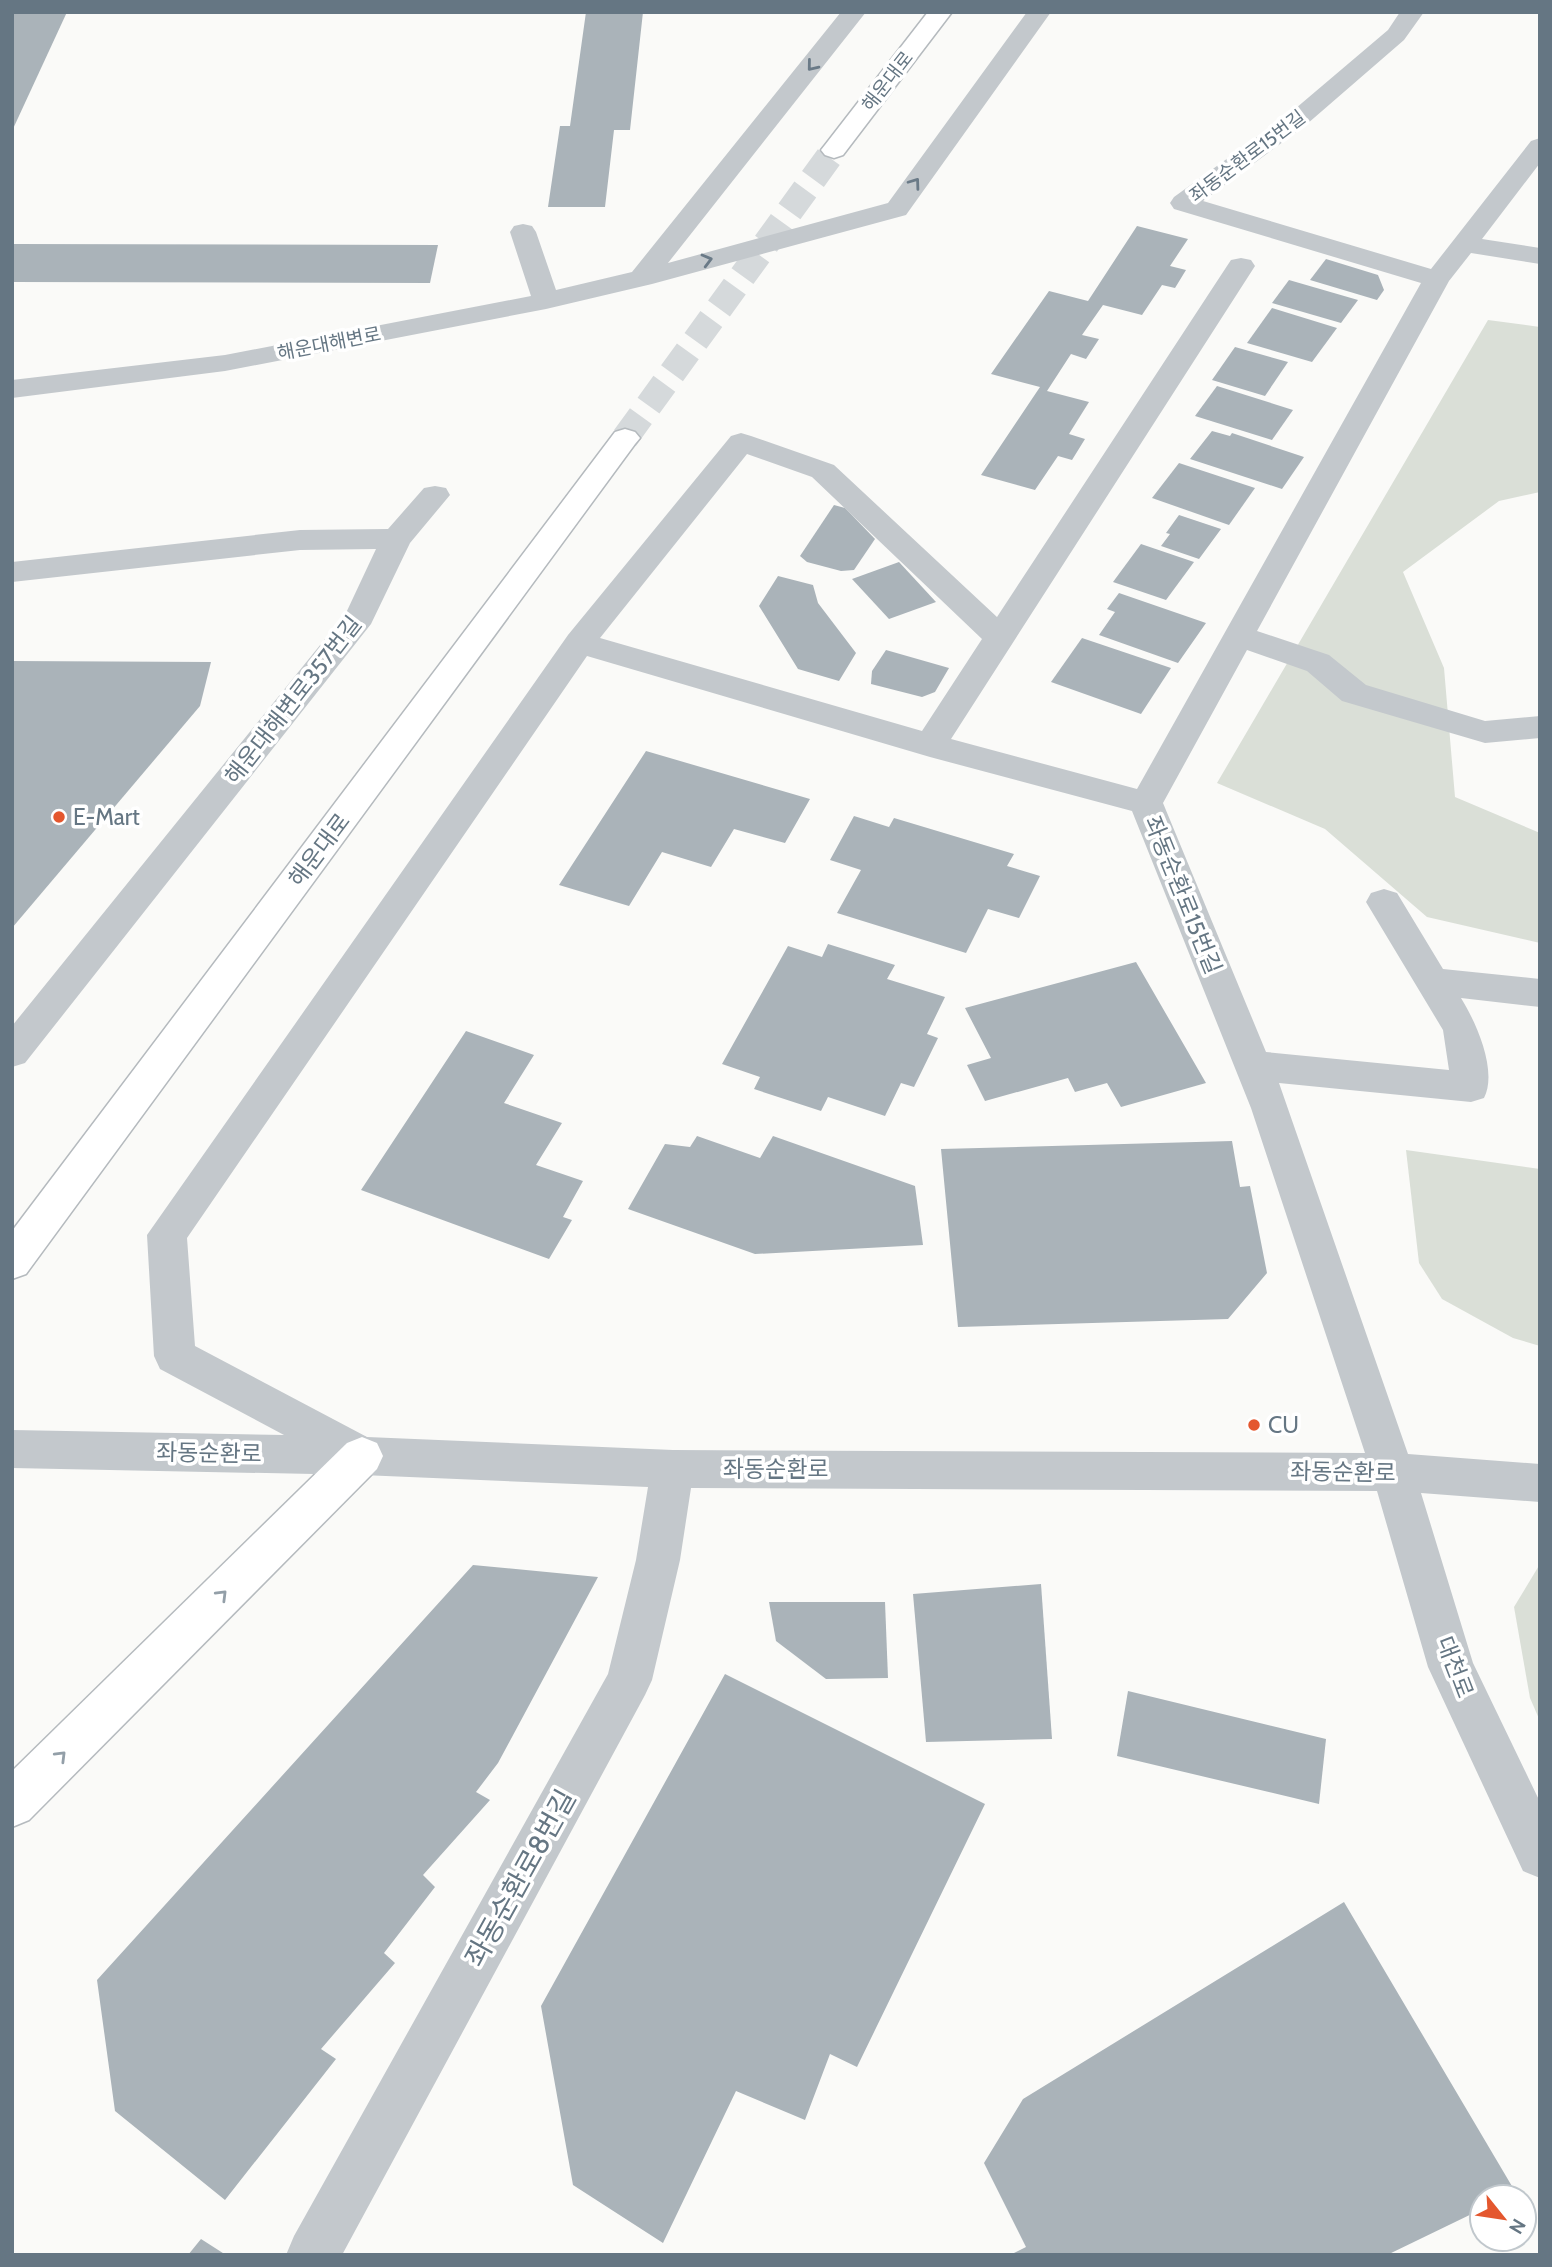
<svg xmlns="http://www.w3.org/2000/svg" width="1552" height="2267" viewBox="0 0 1552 2267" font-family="Cabin,'Noto Sans KR',sans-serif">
	<rect width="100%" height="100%" fill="#fafaf8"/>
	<g fill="#dadfd7">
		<path d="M 1488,320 L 1540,327 L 1540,492 L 1499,501 L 1403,572 L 1444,668 L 1455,797 L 1540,833 L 1540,943 L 1427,917 L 1325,829 L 1217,783 Z"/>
		<path d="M 1406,1150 L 1540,1169 L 1540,1346 L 1513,1338 L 1442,1299 L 1419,1263 Z"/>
		<path d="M 1540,1564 L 1540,1721 L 1530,1698 L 1514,1607 Z"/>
	</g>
	<g fill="#aab3b9">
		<path d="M 12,12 L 67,12 L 12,131 Z"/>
		<path d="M 586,12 L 643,12 L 630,130 L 614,130 L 605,207 L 548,207 L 560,126 L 570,126 Z"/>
		<path d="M 1137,226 L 1188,239 L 1170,266 L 1186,270 L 1175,288 L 1162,285 L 1142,315 L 1103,305 L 1082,335 L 1099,339 L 1086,359 L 1071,354 L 1047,391 L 1089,402 L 1069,434 L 1085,439 L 1072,460 L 1058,456 L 1035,490 L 981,475 L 1040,387 L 991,374 L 1049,291 L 1088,301 Z"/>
		<path d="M 12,244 L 438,245 L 430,283 L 12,282 Z"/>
		<path d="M 1326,259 L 1378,275 L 1384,290 L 1377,300 L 1310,280 Z"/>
		<path d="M 1289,280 L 1358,300 L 1341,323 L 1272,303 Z"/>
		<path d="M 1272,308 L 1337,328 L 1312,362 L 1247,343 Z"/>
		<path d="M 1235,347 L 1288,362 L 1265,396 L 1212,380 Z"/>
		<path d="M 1217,386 L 1293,410 L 1272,440 L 1195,416 Z"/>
		<path d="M 1212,431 L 1230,436 L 1232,433 L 1304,457 L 1282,489 L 1190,459 Z"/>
		<path d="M 1179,463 L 1255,488 L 1229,525 L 1152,498 Z"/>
		<path d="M 834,505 L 845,508 L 875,539 L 854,570 L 841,571 L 807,562 L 800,556 Z"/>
		<path d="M 1179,515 L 1221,529 L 1199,559 L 1161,546 L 1170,534 L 1166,533 Z"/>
		<path d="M 1141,544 L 1194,562 L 1166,600 L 1113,582 Z"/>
		<path d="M 899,562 L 936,602 L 889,619 L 852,579 Z"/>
		<path d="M 778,576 L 813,585 L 818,603 L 856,653 L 839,681 L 798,669 L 759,606 Z"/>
		<path d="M 1119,593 L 1206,623 L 1178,663 L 1099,635 L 1115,612 L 1107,609 Z"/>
		<path d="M 1082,638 L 1171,668 L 1141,714 L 1051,682 Z"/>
		<path d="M 886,650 L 949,668 L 935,692 L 922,697 L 871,684 L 872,671 Z"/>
		<path d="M 12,661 L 211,662 L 200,706 L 12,928 Z"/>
		<path d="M 646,751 L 810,799 L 785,843 L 734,829 L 711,867 L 662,852 L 629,906 L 559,885 Z"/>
		<path d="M 854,816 L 889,827 L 894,818 L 1014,854 L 1007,866 L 1040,876 L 1019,918 L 988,909 L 966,953 L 837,913 L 861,870 L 830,860 Z"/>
		<path d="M 828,944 L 895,965 L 887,979 L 945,997 L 927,1034 L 938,1038 L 914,1087 L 901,1083 L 885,1116 L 828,1097 L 821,1111 L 754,1089 L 760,1077 L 722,1064 L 788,946 L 822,957 Z"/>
		<path d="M 1136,962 L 1206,1083 L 1121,1107 L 1107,1083 L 1075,1092 L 1068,1078 L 985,1101 L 967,1065 L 991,1058 L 965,1008 Z"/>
		<path d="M 466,1031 L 534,1055 L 504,1103 L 562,1123 L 536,1165 L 583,1181 L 563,1217 L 572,1220 L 549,1259 L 361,1190 Z"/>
		<path d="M 697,1136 L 760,1158 L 773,1136 L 915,1186 L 923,1245 L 755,1254 L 628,1209 L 665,1144 L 690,1147 Z"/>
		<path d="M 1232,1141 L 1240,1187 L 1250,1186 L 1267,1273 L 1228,1319 L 958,1327 L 941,1149 Z"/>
		<path d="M 473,1565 L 598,1577 L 498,1763 L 476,1792 L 490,1800 L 423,1875 L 435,1887 L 384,1953 L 395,1963 L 321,2049 L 336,2059 L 225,2200 L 115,2111 L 97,1980 Z"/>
		<path d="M 1041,1584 L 1052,1739 L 926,1742 L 913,1594 Z"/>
		<path d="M 769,1602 L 885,1602 L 888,1678 L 826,1679 L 776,1641 Z"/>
		<path d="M 725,1674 L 985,1804 L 857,2067 L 830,2054 L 805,2120 L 736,2091 L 663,2243 L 573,2185 L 541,2006 Z"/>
		<path d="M 1128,1691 L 1326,1739 L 1319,1804 L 1117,1756 Z"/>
		<path d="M 1344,1902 L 1516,2193 L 1508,2197 L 1482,2197 L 1482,2209 L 1387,2255 L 1010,2255 L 1026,2247 L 984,2163 L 1023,2099 Z"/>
		<path d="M 201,2239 L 226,2255 L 188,2255 Z"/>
	</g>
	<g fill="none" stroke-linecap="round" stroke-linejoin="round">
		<path stroke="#d5d9db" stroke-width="27" stroke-dasharray="27 13" stroke-linecap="butt" d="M 625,438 L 834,150"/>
		<g stroke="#b5babe" stroke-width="3">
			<g id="major">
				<path d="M 928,12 L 952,12 L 843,155 L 834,158 L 825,155 L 821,150 L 825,145 Z"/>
				<path d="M 625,429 L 635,432 L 640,438 L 635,444 L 26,1274 L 12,1279 L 12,1231 L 615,432 Z"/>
				<path d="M 362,1437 L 377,1443 L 383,1456 L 377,1469 L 29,1820 L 12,1827 L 12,1771 L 347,1443 Z"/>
			</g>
		</g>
		<g fill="#c3c8cc" fill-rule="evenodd">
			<path d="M 841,12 L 866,12 L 668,263 L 888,203 L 1027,12 L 1051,12 L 906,215 L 652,284 L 546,309 L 225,371 L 12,398 L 12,380 L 225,355 L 531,296 L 510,232 L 514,226 L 523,224 L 532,226 L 536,232 L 556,290 L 632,272 Z"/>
			<path d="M 1400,12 L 1424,12 L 1404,40 L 1307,124 L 1203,201 L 1431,269 L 1531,141 L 1540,138 L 1540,163 L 1482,239 L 1540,248 L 1540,264 L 1471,253 L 1449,281 L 1257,631 L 1329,655 L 1366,685 L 1485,721 L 1540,716 L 1540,738 L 1485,743 L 1342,701 L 1307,671 L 1247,650 L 1163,803 L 1266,1052 L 1449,1070 L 1443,1030 L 1366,902 L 1371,893 L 1384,889 L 1397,893 L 1443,969 L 1540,979 L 1540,1007 L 1461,998 C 1476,1022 1498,1071 1484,1098 L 1471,1102 L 1279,1083 L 1408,1454 L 1540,1464 L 1540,1502 L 1421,1493 L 1473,1663 L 1540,1802 L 1540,1878 L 1523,1871 L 1428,1667 L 1377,1491 L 691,1488 L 680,1560 L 652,1680 L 645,1695 L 342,2255 L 286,2255 L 294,2236 L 608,1674 L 636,1560 L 648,1487 L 362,1475 L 12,1468 L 12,1430 L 284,1435 L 160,1369 L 154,1356 L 147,1235 L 568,635 L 731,436 L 741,433 L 751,436 L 834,465 L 997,617 L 1227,266 L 1231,260 L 1241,258 L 1251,260 L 1255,266 L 951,739 L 1137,789 L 1421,283 L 1174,209 L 1170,203 L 1174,197 L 1289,114 L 1388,30 ZM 747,454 L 812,477 L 982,639 L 922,731 L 600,638 ZM 587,656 L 930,757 L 1132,811 L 1251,1108 L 1365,1453 L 673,1450 L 367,1437 L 195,1346 L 187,1238 Z"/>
			<path d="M 435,486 L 446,488 L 450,495 L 410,543 L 371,624 L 25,1063 L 12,1067 L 12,1026 L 346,613 L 376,549 L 300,550 L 12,582 L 12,562 L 300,530 L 388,529 L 424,488 Z"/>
		</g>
		<use href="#major" fill="#fff" fill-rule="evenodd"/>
	</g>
	<defs><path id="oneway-chevron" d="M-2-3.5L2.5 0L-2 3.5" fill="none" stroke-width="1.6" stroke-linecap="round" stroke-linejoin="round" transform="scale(1.75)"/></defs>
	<g stroke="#6a7a87">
		<use href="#oneway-chevron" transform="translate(812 66) rotate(129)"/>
		<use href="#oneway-chevron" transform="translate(915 183) rotate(-54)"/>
		<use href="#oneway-chevron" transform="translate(707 260) rotate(-15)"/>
	</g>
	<g stroke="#939fa8">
		<use href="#oneway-chevron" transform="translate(222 1595) rotate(-45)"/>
		<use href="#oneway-chevron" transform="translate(61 1756) rotate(-45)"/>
	</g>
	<g fill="#e4572e" stroke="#fff" stroke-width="2.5">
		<circle cx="59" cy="817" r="7"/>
		<circle cx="1254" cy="1425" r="7"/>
	</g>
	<g text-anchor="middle" stroke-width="7" stroke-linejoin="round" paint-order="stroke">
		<g font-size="19" fill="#657683" stroke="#fff">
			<text transform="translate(887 81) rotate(-52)" y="7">해운대로</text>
			<text transform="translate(1247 156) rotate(-37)" y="7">좌동순환로15번길</text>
			<text transform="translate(329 343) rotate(-11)" y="7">해운대해변로</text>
		</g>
		<g font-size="23" fill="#657683" stroke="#fff">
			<text transform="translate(293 700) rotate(-52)" y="8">해운대해변로357번길</text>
			<text transform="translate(319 850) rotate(-53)" y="8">해운대로</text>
			<text transform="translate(1183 895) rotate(68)" y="8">좌동순환로15번길</text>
			<text transform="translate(209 1453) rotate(1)" y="8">좌동순환로</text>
			<text x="776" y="1477">좌동순환로</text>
			<text transform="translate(1343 1472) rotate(1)" y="8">좌동순환로</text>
			<text transform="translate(1455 1667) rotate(69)" y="8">대천로</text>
		</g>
		<g font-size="23" fill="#657683" stroke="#fff" text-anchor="start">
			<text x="73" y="825">E-Mart</text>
			<text x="1268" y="1433">CU</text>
		</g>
		<g font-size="28" fill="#657683" stroke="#fff">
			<text transform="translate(520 1878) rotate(-61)" y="10">좌동순환로8번길</text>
		</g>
	</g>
	<rect width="1552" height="2267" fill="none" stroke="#657683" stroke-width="28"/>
	<g transform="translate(1503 2218) rotate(120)"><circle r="33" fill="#ffffff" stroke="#c1c8cd" stroke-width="2"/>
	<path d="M0-5L12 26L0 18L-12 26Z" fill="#e4572e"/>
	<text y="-10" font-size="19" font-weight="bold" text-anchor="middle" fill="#657683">N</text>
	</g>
</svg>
